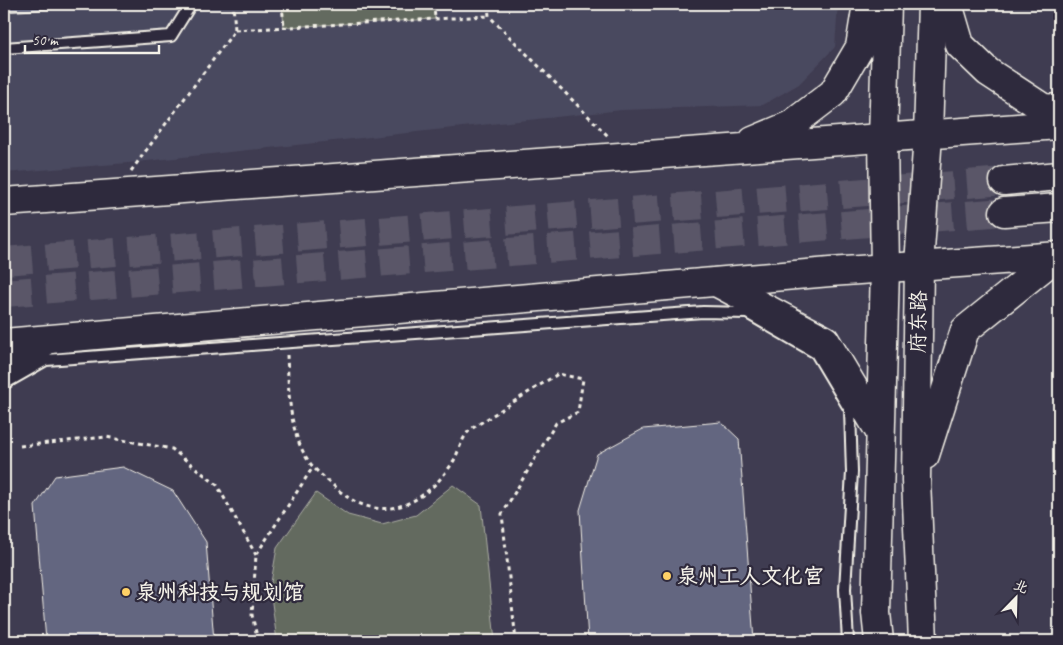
<svg xmlns="http://www.w3.org/2000/svg" width="1063" height="645" viewBox="0 0 1063 645" font-family="Caveat,'LXGW WenKai TC',sans-serif">
	<rect width="100%" height="100%" fill="#3f3c51"/>
	<filter id="ink" filterUnits="userSpaceOnUse"><feTurbulence type="fractalNoise" baseFrequency=".02" numOctaves="2"/><feDisplacementMap in="SourceGraphic" scale="10" xChannelSelector="R" yChannelSelector="G"/><feConvolveMatrix kernelMatrix="1 2 1 2 8 2 1 2 1" color-interpolation-filters="sRGB"/></filter>
	<g filter="url(#ink)">
		<path fill="#4a495f" d="M 4,4 L 838,4 L 835,47 L 799,84 L 763,105 L 622,110 L 128,163 L 4,173 Z"/>
		<g fill="#636a5e" stroke="#acaea3">
			<path d="M 282,4 L 434,4 L 435,19 L 284,27 Z"/>
			<path d="M 453,485 L 481,505 L 495,641 L 277,641 L 270,588 L 277,548 L 316,493 L 348,515 L 382,524 L 416,515 Z"/>
		</g>
		<g fill="#636680" stroke="#f4f1e8">
			<path d="M 4,4 L 121,4 L 4,12 Z"/>
			<path d="M 721,422 L 739,439 L 754,641 L 588,641 L 580,510 L 597,454 L 643,429 Z"/>
			<path d="M 123,467 L 173,491 L 206,542 L 214,641 L 46,641 L 35,506 L 55,476 Z"/>
		</g>
		<g fill="none" stroke-linecap="round" stroke-linejoin="round">
			<g stroke="#5a5768" stroke-width="28" stroke-dasharray="28 14" stroke-linecap="butt">
				<path d="M 4,261 L 1004,181"/>
				<path d="M 4,293 L 1004,212"/>
			</g>
			<g stroke="#f4f1e8" stroke-width="14">
				<g id="lane">
					<path d="M 4,48 L 171,36 L 191,4"/>
					<path d="M 4,384 L 46,360 L 703,312 L 747,313 L 816,353 L 850,410 L 852,472 L 845,589 L 848,641"/>
				</g>
			</g>
			<g stroke="#f4f1e8" stroke-width="31">
				<g id="secondary">
					<path d="M 948,4 L 960,45 L 988,72 L 1043,108 L 1059,109"/>
					<path d="M 753,141 L 791,125 L 833,93 L 860,47 L 867,4"/>
					<path d="M 1004,181 L 1059,176"/>
					<path d="M 4,202 L 1059,125"/>
					<path d="M 1004,212 L 1059,208"/>
					<path d="M 716,282 L 825,340 L 880,432"/>
					<path d="M 4,343 L 830,272 L 1059,256"/>
					<path d="M 4,370 L 47,340"/>
					<path d="M 925,455 L 965,330 L 1057,256"/>
					<path d="M 879,641 L 876,613 L 885,268 L 883,138 L 887,4"/>
					<path d="M 923,641 L 916,480 L 919,265 L 928,135 L 932,4"/>
				</g>
			</g>
			<g stroke="#f4f1e8" stroke-width="3" stroke-dasharray="4 4" stroke-linecap="butt">
				<path d="M 282,4 L 284,27"/>
				<path d="M 434,4 L 435,19"/>
				<path d="M 488,4 L 489,16 L 608,136"/>
				<path d="M 235,30 L 489,16"/>
				<path d="M 131,171 L 235,30 L 233,4"/>
				<path d="M 287,355 C 289,393 288,438 314,468 C 320,474 327,480 334,486 C 375,526 421,509 451,465 C 458,456 460,441 468,432 C 474,426 484,421 490,417 C 513,402 535,388 558,374 L 583,379 L 578,412 L 556,423 L 502,514 L 516,641"/>
				<path d="M 20,446 L 106,437 L 172,449 L 217,485 L 256,555"/>
				<path d="M 258,641 L 252,615 L 256,555 L 313,467"/>
			</g>
			<use href="#lane" stroke="#2f2a3d" stroke-width="10"/>
			<use href="#secondary" stroke="#2f2a3d" stroke-width="28"/>
		</g>
	</g>
	<g fill="#ffd166" stroke="#2f2a3d" stroke-width="2">
		<circle cx="667" cy="576" r="5"/>
		<circle cx="126" cy="592" r="5"/>
	</g>
	<g text-anchor="middle" stroke-width="4.5" stroke-linejoin="round" paint-order="stroke">
		<g font-size="21" fill="#f4f1e8" stroke="#2f2a3d">
			<text transform="translate(918 322) rotate(-89)" y="7">府东路</text>
		</g>
		<g font-size="21" font-weight="bold" fill="#f4f1e8" stroke="#2f2a3d" text-anchor="start">
			<text x="677" y="583">泉州工人文化宫</text>
			<text x="136" y="599">泉州科技与规划馆</text>
		</g>
	</g>
	<rect width="1063" height="645" fill="none" stroke="#2f2a3d" stroke-width="20"/>
	<rect x="10" y="10" width="1043" height="625" fill="none" stroke="#f4f1e8" stroke-width="2" filter="url(#ink)"/>
	<g transform="translate(1016 598) rotate(23)" stroke="#2f2a3d" stroke-width="4" paint-order="stroke">
	<path d="M0-4L9 19L0 12L-9 19Z" fill="#f4f1e8"/>
	<text y="-8" font-size="14" font-weight="bold" text-anchor="middle" fill="#f4f1e8">北</text>
	</g>
	<path d="M25 45v8h134v-8" fill="none" stroke="#f4f1e8" stroke-width="2.5"/>
	<text x="32" y="45" font-size="15" fill="#f4f1e8" stroke="#2f2a3d" stroke-width="4" paint-order="stroke">50 m</text>
</svg>
